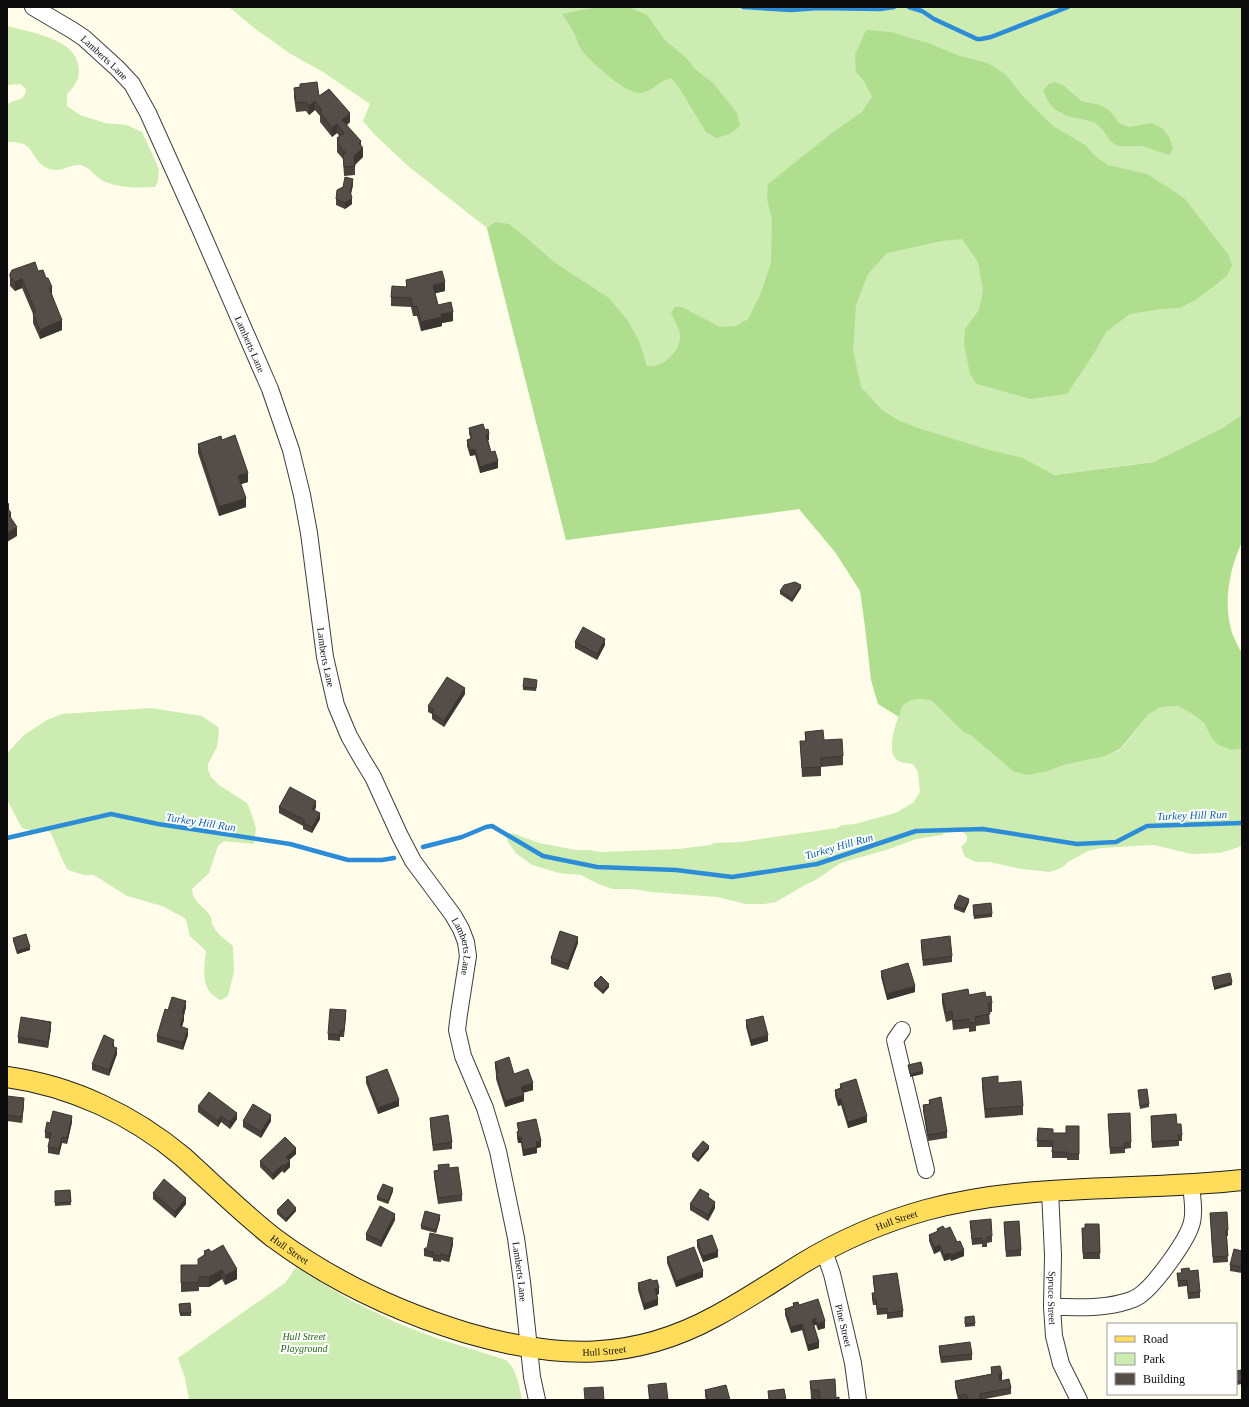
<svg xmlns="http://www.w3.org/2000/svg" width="1249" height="1407" viewBox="0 0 1249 1407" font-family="Georgia,serif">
	<rect width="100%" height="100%" fill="#fffcea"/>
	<g fill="#cdecb1">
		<path d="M 229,7 L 1242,7 L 1242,450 L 566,540 L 487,228 L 408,166 L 375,135 L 363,121 L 370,104 L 323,72 L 289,53 L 253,27 Z"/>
		<path d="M 7,26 C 30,32 79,39 79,70 C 79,81 74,87 67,94 L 67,106 L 80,115 L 105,123 L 127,125 L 142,132 L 159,169 L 158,181 L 155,187 C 138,188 119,188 103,181 C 96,177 91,169 83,166 C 71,161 61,176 45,167 C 36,162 34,153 28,147 C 23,142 14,142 7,142 L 8,104 C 16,98 25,102 26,89 L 20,84 L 7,85 Z"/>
		<path d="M 922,699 L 932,701 L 963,732 L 1048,771 L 1064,765 L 1106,756 L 1120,750 L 1149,714 L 1159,708 L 1170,706 L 1177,706 L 1191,713 L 1204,723 L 1212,739 L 1232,750 L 1242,749 L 1242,846 L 1220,853 L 1191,854 L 1154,845 L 1101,848 L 1088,851 L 1068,862 L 1063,867 L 1050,872 L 1021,869 L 989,862 L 976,862 L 965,857 L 961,847 L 967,841 L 967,836 L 962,831 L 944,833 L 942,835 L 916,839 L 886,850 L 847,861 L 839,864 L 816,880 L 805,885 L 776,902 L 764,904 L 746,904 L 717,897 L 651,892 L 633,889 L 613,889 L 598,884 L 581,875 L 559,873 L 532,865 L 516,853 L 508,842 L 505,833 L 515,834 L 539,843 L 576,850 L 590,850 L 600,852 L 677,849 L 711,845 L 713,843 L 740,842 L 837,828 L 842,825 L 855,824 L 895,813 L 913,803 L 920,792 L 918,772 L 913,764 C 907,763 898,763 895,758 C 886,746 898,718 902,706 L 912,700 Z"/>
		<path d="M 151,708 L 202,716 L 218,727 L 219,733 L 217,747 L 208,764 L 208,770 L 211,777 L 219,785 L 247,803 L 251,812 L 256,828 L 254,844 L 224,841 L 218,846 L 209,873 L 192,889 C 193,902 202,905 209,914 C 212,917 211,922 213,926 C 218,935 226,940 233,946 L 234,971 L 228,996 L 221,1000 C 200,991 204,970 206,951 L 190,936 L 186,920 L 183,917 L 162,906 L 127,896 L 94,875 L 84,875 L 68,870 L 63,861 L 51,833 L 46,830 L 33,831 L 22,828 L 7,800 L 7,755 L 10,750 L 24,735 L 47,720 L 62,714 Z"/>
		<path d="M 296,1267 L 350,1300 L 397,1323 L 436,1338 L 506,1360 C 517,1369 519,1386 522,1400 L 189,1400 L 185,1378 L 178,1358 L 285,1283 Z"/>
	</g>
	<g fill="#b0de8f">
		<path d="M 607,7 L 631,8 L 647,15 L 665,40 L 687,59 L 695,69 L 714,84 L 737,113 L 740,125 C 733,134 726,135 716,138 L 706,132 L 678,86 L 671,78 C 660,80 653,91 641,93 C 627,95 589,61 581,49 C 578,45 577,39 575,35 C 572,28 567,21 562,14 L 586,9 Z"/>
		<path d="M 866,30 L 891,32 L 928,43 L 960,56 L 988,63 L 1005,74 L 1022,95 L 1053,126 L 1085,145 L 1096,157 L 1108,165 L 1147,174 L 1184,198 L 1228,254 L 1232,265 L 1227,276 L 1197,299 L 1180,308 L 1160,309 L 1130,314 L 1106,332 L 1093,355 L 1067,394 L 1030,399 L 977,384 L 970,374 L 964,344 L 965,329 L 979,310 L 983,291 L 978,262 L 962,239 L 942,241 L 887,253 L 868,274 L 856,305 L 853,350 L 861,387 L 882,410 L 898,420 L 915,427 L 989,450 L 1023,458 L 1054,475 L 1154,462 L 1221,429 L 1242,415 L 1242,542 C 1229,570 1223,603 1232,633 C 1234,638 1237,644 1240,650 L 1242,651 L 1242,749 L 1232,750 L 1219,745 L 1212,739 L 1204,723 L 1191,713 L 1177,706 L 1170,706 L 1159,708 L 1149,714 L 1120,749 L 1106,756 L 1064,765 L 1048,771 L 1027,775 L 1013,771 L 972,736 L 963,732 L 932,701 L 922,699 L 912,700 L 902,706 L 899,717 L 878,704 L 871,680 L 865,627 L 860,591 L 835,552 L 799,509 L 566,540 L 487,228 L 495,222 L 509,224 L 529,240 L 554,262 L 609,298 L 628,321 L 639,341 L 647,366 C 662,369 680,352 680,337 C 681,330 674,320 671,313 L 675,307 L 682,307 L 720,327 L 736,326 L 748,319 L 760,295 L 771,263 L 772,220 L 767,199 L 768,184 L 833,132 L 862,112 L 872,97 L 864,81 L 856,72 L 855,55 Z"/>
		<path d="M 1055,82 L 1064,86 L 1081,101 L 1100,105 L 1110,111 L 1119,123 L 1129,127 L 1152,123 L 1163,129 L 1169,137 L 1173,149 L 1169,155 L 1143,146 L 1120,146 L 1115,145 L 1109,139 L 1103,130 L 1094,122 L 1067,116 L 1056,110 L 1049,103 L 1043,90 L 1049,84 Z"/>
	</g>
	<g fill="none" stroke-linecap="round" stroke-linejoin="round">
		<g stroke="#2c8cd7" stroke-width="4.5">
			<path d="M 743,7 L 791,10 L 818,8 L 880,9 L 894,7"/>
			<path d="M 909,7 L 922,11 L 934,19 L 977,39 L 981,39 L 991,37 L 1068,7"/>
			<path d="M 7,838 L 111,814 L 158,824 L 290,844 L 348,860 L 382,860 L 394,858"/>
			<path d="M 423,847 L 462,837 L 486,827 L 492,826 L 543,856 L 597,867 L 676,870 L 732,877 L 817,864 L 916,831 L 983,829 L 1077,844 L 1116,842 L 1147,826 L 1242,823"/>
		</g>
		<g stroke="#3e3e3e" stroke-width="18">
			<g id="minor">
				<path id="s1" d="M 33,7 L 72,30 L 84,38 L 117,68 L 132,84 L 148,113 L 198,224 L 270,389 L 291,450 L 302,495 L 309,533 L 325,657 L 336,705 L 349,736 L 362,759 L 373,777 L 400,836 L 413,861 L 453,915 L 461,929 L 466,942 L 468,956 L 459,1014 L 457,1030 L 463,1056 L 485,1108 L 498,1151 L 516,1238 L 522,1282 L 532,1377 L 537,1400"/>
				<path d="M 902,1030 L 895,1040 L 926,1170"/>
				<path id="s2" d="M 1050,1191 L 1053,1255 L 1052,1307 L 1054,1336 L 1061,1364 L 1079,1400"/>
				<path id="s3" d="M 824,1251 L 832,1274 L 853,1363 L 858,1400"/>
				<path d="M 1052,1307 C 1077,1307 1104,1309 1128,1301 C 1132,1300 1136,1298 1139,1296 C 1154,1286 1188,1240 1192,1222 C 1195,1210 1192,1197 1191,1185"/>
			</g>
		</g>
		<g stroke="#1c1c1c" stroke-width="22">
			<g id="major">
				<path id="s4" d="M 7,1077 C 72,1086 133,1115 183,1157 C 213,1184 242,1213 274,1238 C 332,1281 398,1312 467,1333 C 557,1359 632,1362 716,1316 C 746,1300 774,1281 803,1263 C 841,1240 883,1222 926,1210 C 1029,1182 1137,1192 1242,1180"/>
			</g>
		</g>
		<use href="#minor" stroke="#fff" stroke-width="16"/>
		<use href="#major" stroke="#ffdd5a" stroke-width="20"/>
	</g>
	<g fill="#49423d">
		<path d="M 300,84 L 319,96 L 350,122 L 347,125 L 361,146 L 363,157 L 355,165 L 355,175 L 344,176 L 343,159 L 337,152 L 337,138 L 339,136 L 337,133 L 332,137 L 320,122 L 320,116 L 315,110 L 309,115 L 306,111 L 296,112 L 294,97 L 294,88 L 300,87 Z"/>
		<path d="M 353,185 L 351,194 L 352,204 L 345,209 L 336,205 L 336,199 L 343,187 Z"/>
		<path d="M 38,271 L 52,294 L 62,330 L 40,339 L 33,323 L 33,314 L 22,288 L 15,291 L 10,286 L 10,274 Z"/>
		<path d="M 406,280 L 445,291 L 435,293 L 438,305 L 453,321 L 442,323 L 442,326 L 421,331 L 417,316 L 413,316 L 411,307 L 391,306 L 391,297 L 406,287 Z"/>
		<path d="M 469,428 L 485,430 L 489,440 L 488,440 L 491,452 L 498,468 L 480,473 L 475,455 L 470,456 L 467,446 L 467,440 L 471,439 L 469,434 Z"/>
		<path d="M 222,440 L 248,482 L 241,484 L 246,507 L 219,516 L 198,453 L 198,444 Z"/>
		<path d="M 801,588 L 792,602 L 780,594 L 780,591 Z"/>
		<path d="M 575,642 L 605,645 L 597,660 L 575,648 Z"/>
		<path d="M 537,683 L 536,691 L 523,690 L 523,687 Z"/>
		<path d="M 465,694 L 444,727 L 432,719 L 432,714 L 428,712 L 428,706 Z"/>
		<path d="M 805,732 L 824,740 L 843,756 L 843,765 L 821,767 L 821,776 L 802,777 L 800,741 L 805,741 Z"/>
		<path d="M 279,807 L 316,807 L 315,810 L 320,819 L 312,833 L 303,829 L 303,826 L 279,813 Z"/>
		<path d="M 969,902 L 964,913 L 954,909 L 954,906 Z"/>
		<path d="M 973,908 L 992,914 L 992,917 L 974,919 Z"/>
		<path d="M 13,938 L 30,950 L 17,954 L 13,941 Z"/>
		<path d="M 921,940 L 952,956 L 952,962 L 923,966 L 921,946 Z"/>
		<path d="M 578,943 L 568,970 L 551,964 L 551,958 Z"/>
		<path d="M 881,971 L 915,992 L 887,1000 L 881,977 Z"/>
		<path d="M 594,983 L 609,987 L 603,994 L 594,986 Z"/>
		<path d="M 942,994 L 969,995 L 986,997 L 992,1003 L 992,1012 L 989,1012 L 990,1024 L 976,1026 L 976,1031 L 969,1032 L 969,1028 L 953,1030 L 952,1020 L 946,1022 L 942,1003 Z"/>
		<path d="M 186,1007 L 184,1015 L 184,1020 L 182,1027 L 188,1035 L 183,1050 L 157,1042 L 157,1036 L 168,1010 Z"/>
		<path d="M 1242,1011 L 1242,1022 L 1241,1018 L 1241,1012 Z"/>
		<path d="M 346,1016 L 344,1037 L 340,1037 L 340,1041 L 328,1040 L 328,1034 Z"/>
		<path d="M 746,1020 L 768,1041 L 751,1046 L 746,1027 Z"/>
		<path d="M 51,1028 L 48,1048 L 18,1043 L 18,1037 Z"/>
		<path d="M 114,1046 L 114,1047 L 117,1054 L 109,1076 L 92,1070 L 92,1064 Z"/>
		<path d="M 495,1062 L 514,1074 L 533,1090 L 523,1093 L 524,1101 L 505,1107 L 496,1079 L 496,1073 L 495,1068 Z"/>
		<path d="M 366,1077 L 399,1106 L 378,1114 L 366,1083 Z"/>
		<path d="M 982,1078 L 998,1083 L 1023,1106 L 1023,1115 L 985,1118 L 982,1087 Z"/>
		<path d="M 840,1084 L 867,1122 L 848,1128 L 841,1105 L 838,1106 L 835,1096 L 835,1090 L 840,1088 Z"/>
		<path d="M 1138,1090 L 1149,1104 L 1149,1107 L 1140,1109 Z"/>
		<path d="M 7,1096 L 24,1104 L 22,1123 L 7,1121 Z"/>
		<path d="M 929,1100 L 947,1132 L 947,1138 L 928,1141 L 923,1111 L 923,1105 L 929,1104 Z"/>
		<path d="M 198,1106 L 237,1119 L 230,1129 L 221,1122 L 218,1127 L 198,1112 Z"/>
		<path d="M 1108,1114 L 1131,1142 L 1131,1148 L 1125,1149 L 1125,1153 L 1110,1154 Z"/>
		<path d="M 1151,1116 L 1177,1124 L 1182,1135 L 1182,1141 L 1179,1141 L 1179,1146 L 1152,1148 Z"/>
		<path d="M 430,1118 L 452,1142 L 452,1149 L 433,1151 L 430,1124 Z"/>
		<path d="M 243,1121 L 271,1121 L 261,1138 L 243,1127 Z"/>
		<path d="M 72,1122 L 67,1144 L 62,1143 L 59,1155 L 48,1153 L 48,1147 L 50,1139 L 45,1138 L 45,1132 L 50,1123 Z"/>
		<path d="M 517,1123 L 541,1147 L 537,1148 L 537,1153 L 523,1156 L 521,1143 L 518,1143 L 517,1138 L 517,1132 L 518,1131 Z"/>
		<path d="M 1079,1126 L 1079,1160 L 1067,1160 L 1067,1158 L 1052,1158 L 1052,1147 L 1037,1147 L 1038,1128 L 1053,1133 L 1066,1133 Z"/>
		<path d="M 709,1149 L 698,1162 L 692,1157 L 692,1154 Z"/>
		<path d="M 296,1154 L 289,1160 L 290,1167 L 284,1173 L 282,1171 L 273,1180 L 260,1167 L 260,1161 Z"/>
		<path d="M 438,1165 L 449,1168 L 462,1195 L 462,1201 L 438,1204 L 434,1177 L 434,1171 L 438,1170 Z"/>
		<path d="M 70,1190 L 71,1205 L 55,1206 L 55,1191 Z"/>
		<path d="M 393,1191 L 388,1204 L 377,1200 L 377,1197 Z"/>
		<path d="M 153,1193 L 186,1204 L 175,1218 L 153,1199 Z"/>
		<path d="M 709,1198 L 715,1208 L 708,1221 L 690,1210 L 690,1204 Z"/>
		<path d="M 277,1210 L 296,1211 L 286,1222 L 277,1214 Z"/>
		<path d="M 1210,1213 L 1228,1230 L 1228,1236 L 1227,1236 L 1228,1262 L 1213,1263 Z"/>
		<path d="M 440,1219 L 436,1233 L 421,1229 L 421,1226 Z"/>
		<path d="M 395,1220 L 381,1247 L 366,1240 L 366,1234 Z"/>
		<path d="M 970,1221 L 992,1236 L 992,1242 L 987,1243 L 987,1247 L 982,1247 L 982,1244 L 972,1245 Z"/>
		<path d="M 1004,1222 L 1021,1250 L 1021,1256 L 1006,1257 Z"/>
		<path d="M 1099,1224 L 1100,1259 L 1083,1259 L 1082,1228 L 1085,1228 Z"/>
		<path d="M 937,1229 L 945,1229 L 957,1242 L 964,1256 L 951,1261 L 950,1259 L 944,1261 L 940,1251 L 934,1254 L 929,1241 L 929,1235 L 937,1232 Z"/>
		<path d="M 697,1240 L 718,1257 L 703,1262 L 697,1247 Z"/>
		<path d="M 453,1244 L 449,1262 L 441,1260 L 441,1262 L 433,1261 L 433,1258 L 424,1256 L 424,1250 L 427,1248 Z"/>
		<path d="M 204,1251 L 211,1252 L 237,1279 L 225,1285 L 222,1279 L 209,1287 L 199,1287 L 199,1291 L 181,1292 L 181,1265 L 198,1265 L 204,1256 Z"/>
		<path d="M 1242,1251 L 1242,1273 L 1230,1271 L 1230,1265 Z"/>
		<path d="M 667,1257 L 703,1277 L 676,1287 L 667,1263 Z"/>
		<path d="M 1181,1269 L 1190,1271 L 1200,1292 L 1200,1298 L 1188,1299 L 1187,1286 L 1178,1287 L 1177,1273 L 1181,1273 Z"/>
		<path d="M 873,1276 L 903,1311 L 903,1317 L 887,1319 L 887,1314 L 877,1315 L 876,1305 L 873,1305 L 872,1299 L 872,1293 L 875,1293 L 873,1282 Z"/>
		<path d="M 652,1281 L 659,1294 L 657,1295 L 658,1305 L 644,1310 L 638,1290 L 638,1283 Z"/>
		<path d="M 190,1303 L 191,1316 L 180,1316 L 179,1304 Z"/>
		<path d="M 793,1303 L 799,1305 L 825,1328 L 818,1330 L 816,1325 L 814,1325 L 819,1348 L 808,1351 L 802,1330 L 791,1333 L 785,1315 L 785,1309 L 793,1306 Z"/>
		<path d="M 965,1317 L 975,1323 L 975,1326 L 965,1327 Z"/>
		<path d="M 939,1346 L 972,1354 L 972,1360 L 941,1363 L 939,1352 Z"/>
		<path d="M 991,1367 L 1002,1380 L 1000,1380 L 1011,1388 L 1011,1394 L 980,1400 L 958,1400 L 955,1387 L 955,1381 L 991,1374 Z"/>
		<path d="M 1236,1371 L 1242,1375 L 1242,1384 L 1236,1385 Z"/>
		<path d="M 810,1381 L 836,1398 L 811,1400 Z"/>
		<path d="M 648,1385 L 668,1400 L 649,1400 Z"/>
		<path d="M 705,1390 L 730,1400 L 706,1400 L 705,1396 Z"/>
	</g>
	<g fill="#3c3632">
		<path d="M 315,101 L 315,110 L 309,115 L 309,106 Z"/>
		<path d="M 350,113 L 350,122 L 342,129 L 342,120 Z"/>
		<path d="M 337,124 L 337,133 L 332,137 L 332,128 Z"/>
		<path d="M 361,141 L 361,150 L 363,148 L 363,157 L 354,165 L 354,156 L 359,143 Z"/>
		<path d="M 353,179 L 353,185 L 350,197 L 350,191 Z"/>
		<path d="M 352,198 L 352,204 L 345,209 L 345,203 Z"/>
		<path d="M 22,279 L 22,288 L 15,291 L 15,282 Z"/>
		<path d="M 445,282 L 445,291 L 433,294 L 433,285 Z"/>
		<path d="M 52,287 L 52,296 L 49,288 Z"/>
		<path d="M 453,312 L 453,321 L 442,323 L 442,326 L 421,331 L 421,322 L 441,314 Z"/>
		<path d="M 62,320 L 62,330 L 40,339 L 40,330 Z"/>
		<path d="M 489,434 L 489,440 L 486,441 L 486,435 Z"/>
		<path d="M 475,449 L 475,455 L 470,456 L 470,450 Z"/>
		<path d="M 498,461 L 498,468 L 480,473 L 480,467 Z"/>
		<path d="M 248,473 L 248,482 L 238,485 L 238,476 Z"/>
		<path d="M 246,498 L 246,507 L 219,516 L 219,507 Z"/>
		<path d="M 9,503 L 9,512 L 7,514 L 7,504 Z"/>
		<path d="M 11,513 L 11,522 L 9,515 Z"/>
		<path d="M 17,527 L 17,536 L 7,542 L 7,533 Z"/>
		<path d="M 801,585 L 801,588 L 792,602 L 792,599 Z"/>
		<path d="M 605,639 L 605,645 L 597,660 L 597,654 Z"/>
		<path d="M 465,688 L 465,694 L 444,727 L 444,721 Z"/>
		<path d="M 316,801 L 316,807 L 312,815 L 312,809 Z"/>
		<path d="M 320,813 L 320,819 L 312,833 L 312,827 Z"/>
		<path d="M 969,899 L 969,902 L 964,913 L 964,909 Z"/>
		<path d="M 578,937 L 578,943 L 568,970 L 568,964 Z"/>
		<path d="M 30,947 L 30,950 L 17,954 L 17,951 Z"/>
		<path d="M 1232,982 L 1232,985 L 1214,990 L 1214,987 Z"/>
		<path d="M 609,984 L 609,987 L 603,994 L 603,991 Z"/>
		<path d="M 915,986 L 915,992 L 887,1000 L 887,994 Z"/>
		<path d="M 186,1001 L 186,1007 L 184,1015 L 184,1020 L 180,1032 L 180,1026 L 182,1014 Z"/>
		<path d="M 51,1022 L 51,1028 L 48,1048 L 48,1042 Z"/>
		<path d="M 188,1029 L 188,1035 L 183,1050 L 183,1043 Z"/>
		<path d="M 768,1035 L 768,1041 L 751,1046 L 751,1040 Z"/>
		<path d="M 114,1040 L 114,1046 L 112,1052 L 112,1046 Z"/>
		<path d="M 117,1048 L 117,1054 L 109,1076 L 109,1070 Z"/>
		<path d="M 923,1071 L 923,1074 L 910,1077 L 910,1074 Z"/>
		<path d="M 533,1083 L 533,1090 L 521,1093 L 521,1087 Z"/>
		<path d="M 524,1095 L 524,1101 L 505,1107 L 505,1101 Z"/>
		<path d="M 24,1098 L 24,1104 L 22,1123 L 22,1117 Z"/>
		<path d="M 841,1099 L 841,1105 L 838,1106 L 838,1100 Z"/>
		<path d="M 399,1100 L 399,1106 L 378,1114 L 378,1108 Z"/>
		<path d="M 237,1113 L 237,1119 L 230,1129 L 230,1122 Z"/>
		<path d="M 271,1115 L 271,1121 L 261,1138 L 261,1132 Z"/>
		<path d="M 72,1116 L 72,1122 L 67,1144 L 67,1138 Z"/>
		<path d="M 221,1116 L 221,1122 L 218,1127 L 218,1121 Z"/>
		<path d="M 867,1116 L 867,1122 L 848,1128 L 848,1122 Z"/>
		<path d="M 62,1137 L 62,1143 L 59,1155 L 59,1149 Z"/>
		<rect x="518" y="1137" width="3" height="6"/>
		<path d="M 541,1141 L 541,1147 L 537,1148 L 537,1153 L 523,1156 L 523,1150 L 536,1142 Z"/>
		<path d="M 709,1146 L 709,1149 L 698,1162 L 698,1159 Z"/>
		<path d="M 296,1148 L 296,1154 L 286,1163 L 286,1157 Z"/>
		<path d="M 290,1161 L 290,1167 L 284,1173 L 284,1166 Z"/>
		<path d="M 282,1165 L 282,1171 L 273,1180 L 273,1174 Z"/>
		<path d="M 393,1188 L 393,1191 L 388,1204 L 388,1201 Z"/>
		<path d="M 186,1198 L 186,1204 L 175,1218 L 175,1212 Z"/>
		<path d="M 715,1202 L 715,1208 L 708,1221 L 708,1215 Z"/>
		<path d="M 296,1208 L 296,1211 L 286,1222 L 286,1219 Z"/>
		<path d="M 395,1214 L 395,1220 L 381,1247 L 381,1241 Z"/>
		<path d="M 440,1215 L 440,1219 L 436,1233 L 436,1230 Z"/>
		<path d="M 453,1238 L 453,1244 L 449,1262 L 449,1256 Z"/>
		<path d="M 940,1245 L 940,1251 L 934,1254 L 934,1247 Z"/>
		<path d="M 964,1250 L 964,1256 L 951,1261 L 951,1255 Z"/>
		<path d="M 718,1251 L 718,1257 L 703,1262 L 703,1256 Z"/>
		<path d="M 950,1253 L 950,1259 L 944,1261 L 944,1255 Z"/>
		<path d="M 237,1269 L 237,1279 L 225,1285 L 225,1276 Z"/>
		<path d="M 222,1270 L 222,1279 L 209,1287 L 209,1277 Z"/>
		<path d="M 703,1271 L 703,1277 L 676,1287 L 676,1281 Z"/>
		<path d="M 659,1288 L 659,1294 L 655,1295 L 655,1289 Z"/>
		<path d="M 658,1299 L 658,1305 L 644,1310 L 644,1304 Z"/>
		<path d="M 816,1318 L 816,1325 L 812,1326 L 812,1320 Z"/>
		<path d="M 825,1321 L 825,1328 L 818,1330 L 818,1324 Z"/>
		<path d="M 802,1324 L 802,1330 L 791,1333 L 791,1327 Z"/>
		<path d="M 819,1342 L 819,1348 L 808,1351 L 808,1345 Z"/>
		<path d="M 999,1374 L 1002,1374 L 1002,1380 L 999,1381 Z"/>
	</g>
	<g fill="#554d47" stroke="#3c3632">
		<path d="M 317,82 L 319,96 L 329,89 L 350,113 L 342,120 L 361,141 L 359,143 L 363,148 L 354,156 L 355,166 L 344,167 L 343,154 L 346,153 L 337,143 L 339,141 L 337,138 L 344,133 L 337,124 L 332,128 L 320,112 L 322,110 L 315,101 L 309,106 L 306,102 L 296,103 L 294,88 L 300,87 L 300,84 Z"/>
		<path d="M 345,177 L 353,179 L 350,191 L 352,198 L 345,203 L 336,199 L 337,190 L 343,187 Z"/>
		<path d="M 35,262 L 38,271 L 43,270 L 46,278 L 48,278 L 52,287 L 49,288 L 62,320 L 40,330 L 33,314 L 36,312 L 22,279 L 15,282 L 10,277 L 10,274 L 12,270 Z"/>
		<path d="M 442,271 L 445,282 L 433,285 L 438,305 L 451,302 L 453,312 L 441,314 L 442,317 L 421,322 L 417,306 L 413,307 L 411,298 L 391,297 L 392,286 L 407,287 L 406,280 Z"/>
		<path d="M 483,424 L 485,430 L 488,429 L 489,434 L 486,435 L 491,452 L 495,451 L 498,461 L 480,467 L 475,449 L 470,450 L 467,440 L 472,438 L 469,428 Z"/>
		<path d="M 235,435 L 248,473 L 238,476 L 246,498 L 219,507 L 198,444 L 221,436 L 222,440 Z"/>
		<path d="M 7,507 L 11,513 L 9,515 L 17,527 L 7,533 Z"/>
		<path d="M 795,582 L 801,585 L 792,599 L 780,591 L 784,585 Z"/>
		<path d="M 583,627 L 605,639 L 597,654 L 575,642 Z"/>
		<path d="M 447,677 L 465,688 L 444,721 L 432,713 L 434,710 L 428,706 Z"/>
		<path d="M 524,678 L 537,680 L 536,688 L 523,687 Z"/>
		<path d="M 823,730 L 824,740 L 842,739 L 843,756 L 821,758 L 821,767 L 802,768 L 800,741 L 806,741 L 805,732 Z"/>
		<path d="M 290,787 L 316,801 L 312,809 L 320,813 L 312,827 L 303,823 L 305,820 L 279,807 Z"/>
		<path d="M 959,895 L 969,899 L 964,909 L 954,906 Z"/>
		<path d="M 991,903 L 992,914 L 974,916 L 973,905 Z"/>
		<path d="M 560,931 L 578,937 L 568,964 L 551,958 Z"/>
		<path d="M 26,934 L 30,947 L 17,951 L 13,938 Z"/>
		<path d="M 950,936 L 952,956 L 923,960 L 921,940 Z"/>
		<path d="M 908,963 L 915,986 L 887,994 L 881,971 Z"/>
		<path d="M 1230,973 L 1232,982 L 1214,987 L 1212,977 Z"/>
		<path d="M 601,976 L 609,984 L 603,991 L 594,983 Z"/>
		<path d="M 968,989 L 969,995 L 985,992 L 986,997 L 991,996 L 992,1003 L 988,1003 L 990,1014 L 975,1017 L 976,1022 L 969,1023 L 969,1019 L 953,1021 L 952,1011 L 946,1013 L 942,994 Z"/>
		<path d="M 172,997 L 186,1001 L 182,1014 L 184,1014 L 180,1026 L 188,1029 L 183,1043 L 157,1036 L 165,1009 L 168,1010 Z"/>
		<path d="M 330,1009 L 346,1010 L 344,1031 L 340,1030 L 340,1035 L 328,1034 Z"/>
		<path d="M 763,1016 L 768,1035 L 751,1040 L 746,1020 Z"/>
		<path d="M 21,1017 L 51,1022 L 48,1042 L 18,1037 Z"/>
		<path d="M 104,1035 L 114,1040 L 112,1046 L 117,1048 L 109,1070 L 92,1064 Z"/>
		<path d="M 509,1057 L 514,1074 L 528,1069 L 533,1083 L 521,1087 L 524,1095 L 505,1101 L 496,1073 L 498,1073 L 495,1062 Z"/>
		<path d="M 921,1062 L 923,1071 L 910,1074 L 908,1065 Z"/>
		<path d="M 387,1069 L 399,1100 L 378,1108 L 366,1077 Z"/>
		<path d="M 998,1076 L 998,1083 L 1021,1081 L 1023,1106 L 985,1109 L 982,1078 Z"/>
		<path d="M 856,1079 L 867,1116 L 848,1122 L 841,1099 L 838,1100 L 835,1090 L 842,1088 L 840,1084 Z"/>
		<path d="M 1147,1089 L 1149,1104 L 1140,1106 L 1138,1090 Z"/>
		<path d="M 209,1092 L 237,1113 L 230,1122 L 221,1116 L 218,1121 L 198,1106 Z"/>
		<path d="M 7,1096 L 24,1098 L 22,1117 L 7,1115 Z"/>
		<path d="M 941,1097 L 947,1132 L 928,1135 L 923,1105 L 930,1104 L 929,1100 Z"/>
		<path d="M 253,1104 L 271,1115 L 261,1132 L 243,1121 Z"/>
		<path d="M 53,1111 L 72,1116 L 67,1138 L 62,1137 L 59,1149 L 48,1147 L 51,1133 L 45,1132 L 47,1122 L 50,1123 Z"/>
		<path d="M 1130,1113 L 1131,1142 L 1124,1143 L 1125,1147 L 1110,1148 L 1108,1114 Z"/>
		<path d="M 1176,1114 L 1177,1124 L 1181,1124 L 1182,1135 L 1178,1135 L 1179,1140 L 1152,1142 L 1151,1116 Z"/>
		<path d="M 448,1115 L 452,1142 L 433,1145 L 430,1118 Z"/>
		<path d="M 536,1119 L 541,1141 L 536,1142 L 537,1147 L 523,1150 L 521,1137 L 518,1137 L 517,1132 L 519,1131 L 517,1123 Z"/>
		<path d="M 1066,1126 L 1079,1126 L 1079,1154 L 1067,1154 L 1067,1152 L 1052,1152 L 1053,1141 L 1037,1141 L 1038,1128 L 1053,1129 L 1053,1133 L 1066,1133 Z"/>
		<path d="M 285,1137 L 296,1148 L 286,1157 L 290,1161 L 284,1166 L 282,1165 L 273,1174 L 260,1161 Z"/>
		<path d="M 703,1141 L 709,1146 L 698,1159 L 692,1154 Z"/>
		<path d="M 449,1164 L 449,1168 L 458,1167 L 462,1195 L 438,1198 L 434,1171 L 439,1170 L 438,1165 Z"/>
		<path d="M 164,1179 L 186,1198 L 175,1212 L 153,1193 Z"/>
		<path d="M 383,1184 L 393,1188 L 388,1201 L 377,1197 Z"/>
		<path d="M 700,1189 L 709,1194 L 708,1197 L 715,1202 L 708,1215 L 690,1204 Z"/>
		<path d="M 70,1190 L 71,1202 L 55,1203 L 55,1191 Z"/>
		<path d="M 288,1199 L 296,1208 L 286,1219 L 277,1210 Z"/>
		<path d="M 380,1206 L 395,1214 L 381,1241 L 366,1234 Z"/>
		<path d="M 425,1211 L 440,1215 L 436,1230 L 421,1226 Z"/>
		<path d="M 1227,1212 L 1228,1230 L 1226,1230 L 1228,1256 L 1213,1257 L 1210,1213 Z"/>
		<path d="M 991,1219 L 992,1236 L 987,1237 L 987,1241 L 982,1241 L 982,1238 L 972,1239 L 970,1221 Z"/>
		<path d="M 1019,1221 L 1021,1250 L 1006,1251 L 1004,1222 Z"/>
		<path d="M 1085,1224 L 1099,1224 L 1100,1253 L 1083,1253 L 1082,1228 L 1085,1228 Z"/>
		<path d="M 943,1226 L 945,1229 L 950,1227 L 957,1242 L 960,1241 L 964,1250 L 951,1255 L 950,1253 L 944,1255 L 940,1245 L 934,1247 L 929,1235 L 938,1231 L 937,1229 Z"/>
		<path d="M 430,1233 L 453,1238 L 449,1256 L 441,1254 L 441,1256 L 433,1255 L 433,1252 L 424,1250 L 425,1248 L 427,1248 Z"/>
		<path d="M 712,1235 L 718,1251 L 703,1256 L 697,1240 Z"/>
		<path d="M 223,1245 L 237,1269 L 225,1276 L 222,1270 L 209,1277 L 199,1277 L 199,1282 L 181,1283 L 181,1265 L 198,1265 L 198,1259 L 206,1254 L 204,1251 L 209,1249 L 211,1252 Z"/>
		<path d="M 694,1247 L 703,1271 L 676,1281 L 667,1257 Z"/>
		<path d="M 1234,1249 L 1242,1251 L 1242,1267 L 1230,1265 Z"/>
		<path d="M 1189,1268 L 1190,1271 L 1198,1270 L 1200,1292 L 1188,1293 L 1187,1280 L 1178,1281 L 1177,1273 L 1182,1273 L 1181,1269 Z"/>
		<path d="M 897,1273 L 903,1311 L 887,1313 L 887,1308 L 877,1309 L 876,1299 L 873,1299 L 872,1293 L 875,1293 L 873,1276 Z"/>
		<path d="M 651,1279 L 652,1281 L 657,1280 L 659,1288 L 655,1289 L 658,1299 L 644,1304 L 638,1283 Z"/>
		<path d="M 818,1299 L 825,1321 L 818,1324 L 816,1318 L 812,1320 L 819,1342 L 808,1345 L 802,1324 L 791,1327 L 785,1309 L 794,1306 L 793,1303 L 798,1302 L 799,1305 Z"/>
		<path d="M 190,1303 L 191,1313 L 180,1313 L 179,1304 Z"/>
		<path d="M 974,1316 L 975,1323 L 965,1324 L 965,1317 Z"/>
		<path d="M 970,1342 L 972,1354 L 941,1357 L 939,1346 Z"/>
		<path d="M 1000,1366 L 1002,1374 L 999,1374 L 1000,1381 L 1009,1379 L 1011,1388 L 980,1394 L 980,1399 L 974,1400 L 968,1400 L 966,1394 L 958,1396 L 955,1381 L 992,1374 L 991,1367 Z"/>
		<path d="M 1241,1370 L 1242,1381 L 1236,1382 L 1236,1371 Z"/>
		<path d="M 835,1379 L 836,1398 L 839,1397 L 839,1400 L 818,1400 L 818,1399 L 820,1399 L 819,1390 L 811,1390 L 810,1381 Z"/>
		<path d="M 666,1383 L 668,1400 L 650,1400 L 648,1385 Z"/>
		<path d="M 726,1385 L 730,1400 L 708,1400 L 705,1390 Z"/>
		<path d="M 603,1387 L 604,1400 L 585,1400 L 584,1388 Z"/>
		<path d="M 784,1389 L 786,1400 L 769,1400 L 768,1391 Z"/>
	</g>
	<g text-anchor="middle" stroke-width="4" stroke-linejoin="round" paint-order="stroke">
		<g font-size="10" fill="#0b0b0b" stroke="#fff">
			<text dy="4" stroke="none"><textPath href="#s1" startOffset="88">Lamberts Lane</textPath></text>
			<text dy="4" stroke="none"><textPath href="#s1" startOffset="412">Lamberts Lane</textPath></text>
			<text dy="4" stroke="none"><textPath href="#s1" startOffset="736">Lamberts Lane</textPath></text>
			<text dy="4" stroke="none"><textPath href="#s1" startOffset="1060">Lamberts Lane</textPath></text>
			<text dy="4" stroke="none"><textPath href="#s4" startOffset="996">Hull Street</textPath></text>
			<text dy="4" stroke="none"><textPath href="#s4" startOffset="337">Hull Street</textPath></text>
			<text dy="4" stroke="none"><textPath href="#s1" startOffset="1396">Lamberts Lane</textPath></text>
			<text dy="4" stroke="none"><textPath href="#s2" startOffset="107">Spruce Street</textPath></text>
			<text dy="4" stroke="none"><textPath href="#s3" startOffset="77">Pine Street</textPath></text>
			<text dy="4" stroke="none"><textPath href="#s4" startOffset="673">Hull Street</textPath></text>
		</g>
		<g font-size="10" font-style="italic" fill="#256718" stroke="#fff">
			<text x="304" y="1340">Hull Street<tspan x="304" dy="12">Playground</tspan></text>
		</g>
		<g font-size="11" font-style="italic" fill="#0d5da5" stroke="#fff">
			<text transform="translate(1192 815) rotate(-2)" y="4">Turkey Hill Run</text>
			<text transform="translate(201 822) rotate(9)" y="4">Turkey Hill Run</text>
			<text transform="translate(839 846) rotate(-16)" y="4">Turkey Hill Run</text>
		</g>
	</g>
	<rect width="1249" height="1407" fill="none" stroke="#0b0b0b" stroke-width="16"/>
	<rect x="1107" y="1323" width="130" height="72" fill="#ffffff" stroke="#9d9d9d"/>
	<rect x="1115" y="1336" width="20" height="6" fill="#ffdd5a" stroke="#9d9d9d"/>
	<text x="1143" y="1343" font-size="12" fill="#0b0b0b">Road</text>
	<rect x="1115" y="1353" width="20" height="12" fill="#cdecb1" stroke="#9d9d9d"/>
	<text x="1143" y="1363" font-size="12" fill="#0b0b0b">Park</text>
	<rect x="1115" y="1373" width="20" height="12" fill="#554d47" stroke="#9d9d9d"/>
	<text x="1143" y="1383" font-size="12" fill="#0b0b0b">Building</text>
</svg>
